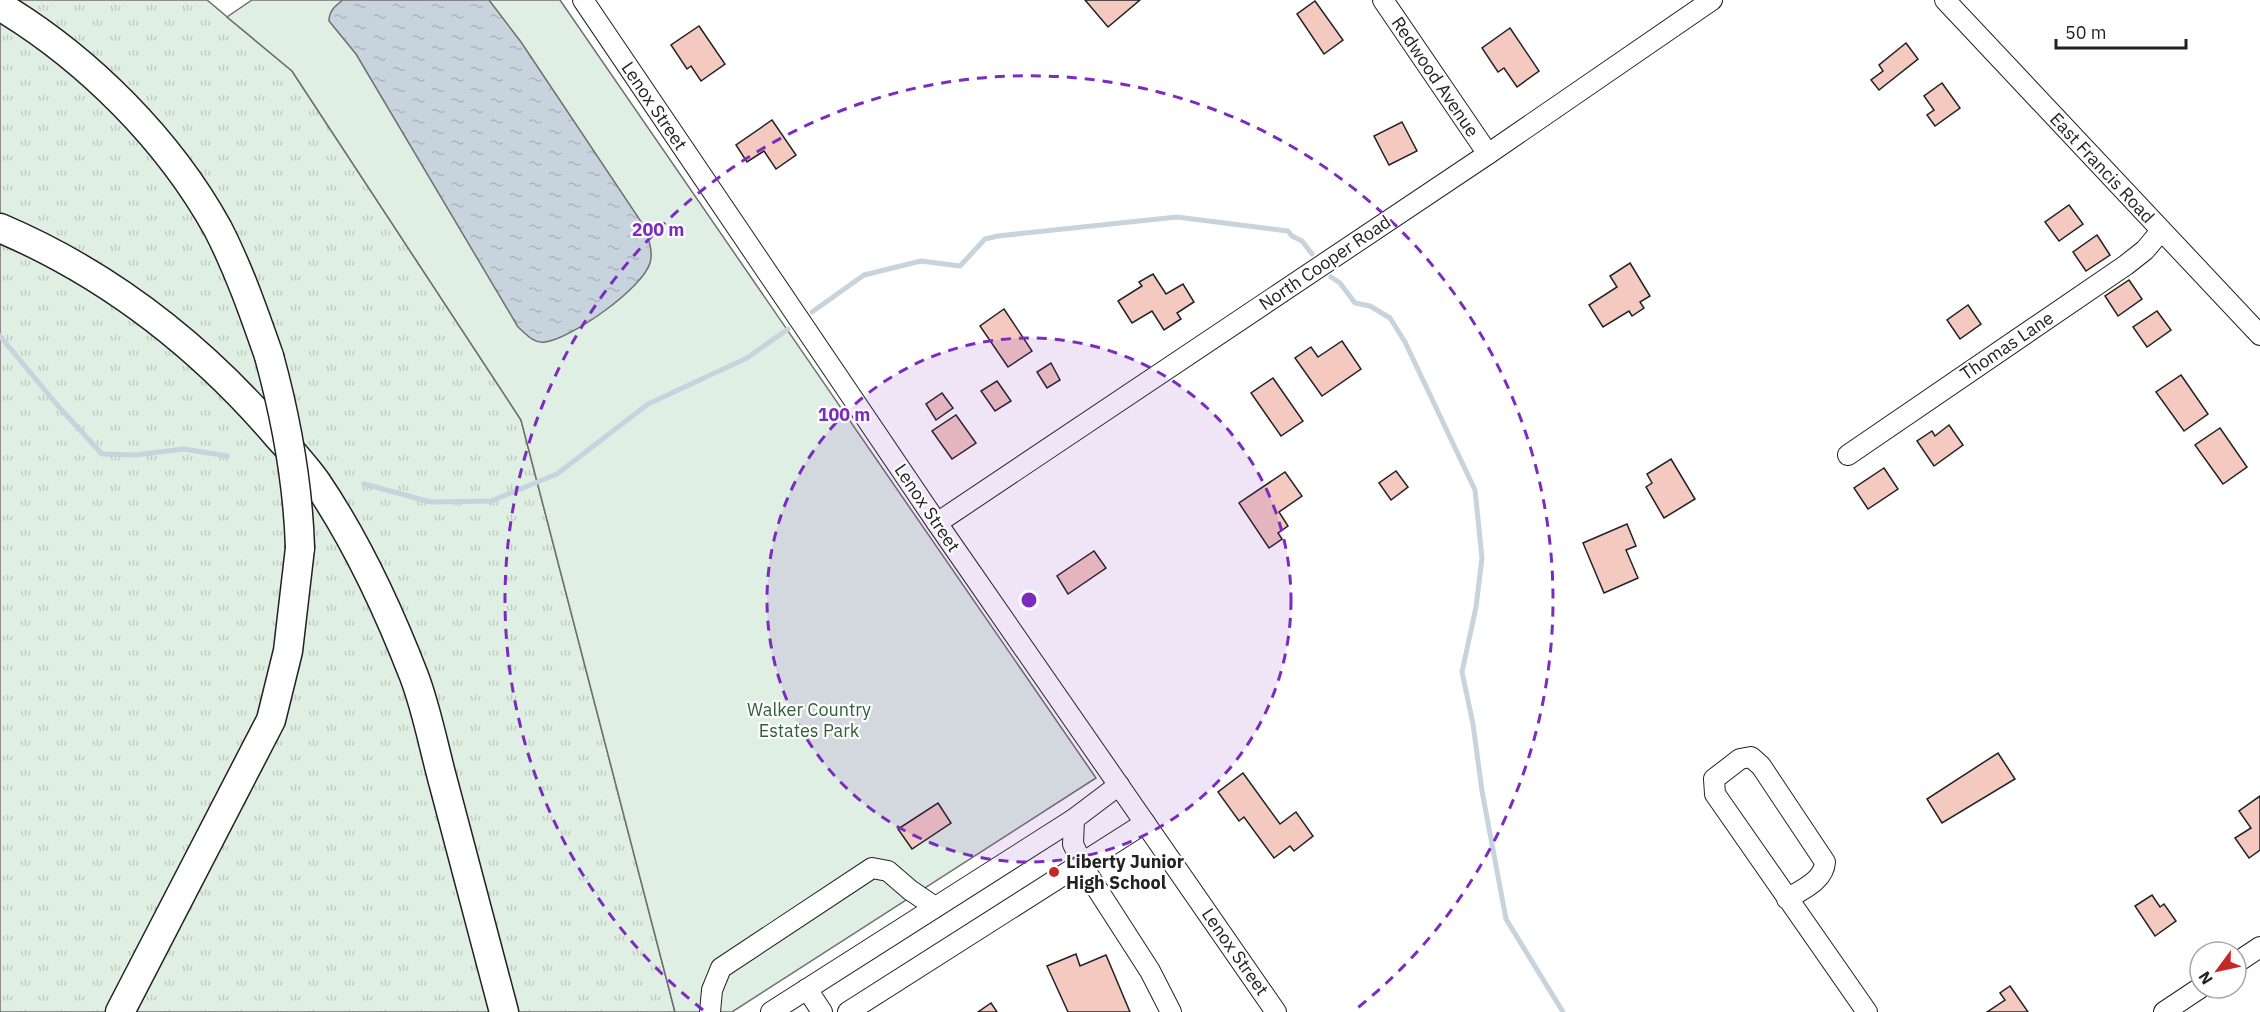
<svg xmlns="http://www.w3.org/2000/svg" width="2260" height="1012" viewBox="0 0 2260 1012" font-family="'IBM Plex Sans',sans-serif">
	<defs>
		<pattern id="grass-tufts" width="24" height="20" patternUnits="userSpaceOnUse" patternTransform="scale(1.5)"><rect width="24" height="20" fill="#e0efe3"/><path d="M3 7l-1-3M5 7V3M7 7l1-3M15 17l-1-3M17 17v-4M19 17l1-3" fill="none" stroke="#c0cdc2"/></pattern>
		<pattern id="water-ripples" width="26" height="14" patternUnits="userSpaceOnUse" patternTransform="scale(1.5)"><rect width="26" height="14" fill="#c7d3dd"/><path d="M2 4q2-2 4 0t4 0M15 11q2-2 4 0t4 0" fill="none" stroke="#abb5bd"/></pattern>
	</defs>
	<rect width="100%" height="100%" fill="#fff"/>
	<path fill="url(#grass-tufts)" stroke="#6f6f6f" stroke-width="1.5" d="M 0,0 L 207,0 L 292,71 L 521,420 L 675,1012 L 0,1012 Z"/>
	<path fill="#e0efe3" stroke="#6f6f6f" stroke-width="1.5" d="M 252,0 L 560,0 L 1096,778 L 732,1012 L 675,1012 L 521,420 L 292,71 L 227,17 Z"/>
	<path fill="url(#water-ripples)" stroke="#6f6f6f" stroke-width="1.5" d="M 343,0 L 489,0 L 521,42 L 642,223 C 647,236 654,249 650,263 C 643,288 571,339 545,342 C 534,344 526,334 518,327 L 356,54 L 329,21 C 329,11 335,6 343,0 Z"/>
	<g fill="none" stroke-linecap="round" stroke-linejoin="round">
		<g stroke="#c7d3dd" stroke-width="5">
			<path d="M 1331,277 L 1340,283 L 1355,303 L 1370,306 L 1390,318 L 1405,342 L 1475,490 L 1482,558 L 1476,607 L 1462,672 L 1473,724 L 1482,791 L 1506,919 L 1563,1012"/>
			<path d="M 812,312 L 864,275 L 921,261 L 960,266 L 985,239 L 998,236 L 1177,217 L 1288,231 L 1292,236 L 1302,241 L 1312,254"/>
			<path d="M 0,336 L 58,406 L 102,454 L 135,455 L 184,449 L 227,456"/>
			<path d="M 364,484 L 431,502 L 491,501 L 557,474 L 648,404 L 747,358 L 788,329"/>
		</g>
	</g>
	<g fill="#f3c9c0" stroke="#222" stroke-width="1.5">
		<path d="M 1085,0 L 1140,0 L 1108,27 Z"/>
		<path d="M 1315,1 L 1343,40 L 1324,54 L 1297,14 Z"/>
		<path d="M 699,26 L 725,64 L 701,81 L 691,66 L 687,69 L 671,45 Z"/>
		<path d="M 1510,28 L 1539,71 L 1517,87 L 1504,68 L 1498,72 L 1482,48 Z"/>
		<path d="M 1906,43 L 1918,59 L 1879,90 L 1871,80 L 1883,71 L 1879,65 Z"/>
		<path d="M 1942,83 L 1960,108 L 1935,126 L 1927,115 L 1934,110 L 1924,96 Z"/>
		<path d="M 772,120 L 796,155 L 776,169 L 764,151 L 747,162 L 736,145 Z"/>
		<path d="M 1402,122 L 1417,151 L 1389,165 L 1374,136 Z"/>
		<path d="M 2069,205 L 2083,224 L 2059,241 L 2045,222 Z"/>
		<path d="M 2097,235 L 2110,255 L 2086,271 L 2073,252 Z"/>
		<path d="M 1630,263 L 1650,296 L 1640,302 L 1644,308 L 1632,316 L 1629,311 L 1603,327 L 1589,305 L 1617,287 L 1610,276 Z"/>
		<path d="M 1153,274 L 1166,294 L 1183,284 L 1194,302 L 1177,313 L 1181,319 L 1164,330 L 1152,311 L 1132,323 L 1118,301 L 1142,286 L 1139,282 Z"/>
		<path d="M 2129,280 L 2142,299 L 2118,316 L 2105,296 Z"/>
		<path d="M 1968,305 L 1981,324 L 1960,339 L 1947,320 Z"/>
		<path d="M 1004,309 L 1032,351 L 1008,367 L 980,326 Z"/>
		<path d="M 2157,311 L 2171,330 L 2147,347 L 2133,327 Z"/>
		<path d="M 1342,341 L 1361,369 L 1322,396 L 1295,358 L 1311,347 L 1318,357 Z"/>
		<path d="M 1051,363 L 1060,380 L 1047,388 L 1037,372 Z"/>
		<path d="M 2181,375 L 2208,414 L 2184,431 L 2156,392 Z"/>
		<path d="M 1273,378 L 1303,421 L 1281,436 L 1251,393 Z"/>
		<path d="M 997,381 L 1011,401 L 995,411 L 981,391 Z"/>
		<path d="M 942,393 L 953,408 L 936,420 L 926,404 Z"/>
		<path d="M 956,415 L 976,443 L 952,459 L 932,431 Z"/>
		<path d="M 1949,425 L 1963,445 L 1934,466 L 1917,441 L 1932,431 L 1935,436 Z"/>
		<path d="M 2220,428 L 2247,467 L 2223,484 L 2195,445 Z"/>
		<path d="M 1671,459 L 1695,499 L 1664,518 L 1646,487 L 1652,483 L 1647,474 Z"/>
		<path d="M 1884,468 L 1898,489 L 1868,509 L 1854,488 Z"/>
		<path d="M 1396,471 L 1408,487 L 1391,500 L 1379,483 Z"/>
		<path d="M 1285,472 L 1302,496 L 1279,512 L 1288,526 L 1278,533 L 1282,539 L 1269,548 L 1239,503 Z"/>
		<path d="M 1627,524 L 1636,546 L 1626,550 L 1638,578 L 1604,593 L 1583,543 Z"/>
		<path d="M 1094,551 L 1106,568 L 1068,594 L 1057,576 Z"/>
		<path d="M 1998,753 L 2015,779 L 1942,823 L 1927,799 Z"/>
		<path d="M 1243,773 L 1280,824 L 1296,812 L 1313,836 L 1294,851 L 1290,846 L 1274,858 L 1244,817 L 1239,821 L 1218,792 Z"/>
		<path d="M 2260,796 L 2260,850 L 2249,858 L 2235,838 L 2251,828 L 2239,811 Z"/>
		<path d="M 938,803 L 951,823 L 912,849 L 898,829 Z"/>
		<path d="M 2152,895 L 2160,907 L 2164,904 L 2176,921 L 2155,936 L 2135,906 Z"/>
		<path d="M 1076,954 L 1080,966 L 1106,955 L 1130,1012 L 1068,1012 L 1047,966 Z"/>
		<path d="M 2010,986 L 2028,1012 L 1987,1012 L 2005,1000 L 2000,993 Z"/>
		<path d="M 991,1003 L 997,1012 L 978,1012 Z"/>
	</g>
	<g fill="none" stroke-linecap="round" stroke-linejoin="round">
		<g stroke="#222" stroke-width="22">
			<g id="minor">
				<path d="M 583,0 L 937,523 L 1276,1012"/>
				<path d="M 1383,0 L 1488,154"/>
				<path d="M 1945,0 L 2260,335"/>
				<path d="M 1848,455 L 2126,265 L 2145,250 L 2161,231"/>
				<path d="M 937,523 L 1488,154 L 1712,0"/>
				<path d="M 1119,785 L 1074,819 L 1073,844 L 1085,870 L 1150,971 L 1171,1012"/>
				<path d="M 1787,899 C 1801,890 1824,881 1825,862 L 1761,766 L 1751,757 L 1740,759 L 1714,779 L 1715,794 L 1867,1012"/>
				<path d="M 2236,963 L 2260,947"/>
				<path d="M 807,989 L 822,1012"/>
				<path d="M 710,1012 L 712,990 L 721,968 L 872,868 L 888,871 L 910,890 L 935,907"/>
				<path d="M 771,1012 L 1074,819"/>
				<path d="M 848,1012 L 1145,823"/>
				<path d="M 2164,1012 L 2200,988"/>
			</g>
		</g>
		<g stroke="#222" stroke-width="31">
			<g id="highway">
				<path d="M 0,6 C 87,58 169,140 218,229 C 239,270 254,313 269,356"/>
				<path d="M 0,228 C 108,274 200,346 276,434 C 290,450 305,466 317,483 C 357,542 388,609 414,676 C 427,710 434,749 444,785 C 464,860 484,936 504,1012"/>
				<path d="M 120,1012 L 271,720 L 288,651 L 300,548"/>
			</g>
		</g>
		<use href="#minor" stroke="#fff" stroke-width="20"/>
		<use href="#highway" stroke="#fff" stroke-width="28"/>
		<g stroke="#222" stroke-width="31" stroke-linecap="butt">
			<path id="highway-bridge" d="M 269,356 C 286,418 298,483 300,548"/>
		</g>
		<use href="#highway-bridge" stroke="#fff" stroke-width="28"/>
	</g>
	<circle cx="1029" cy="600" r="262" fill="#7b2cbf" fill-opacity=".12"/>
	<g fill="none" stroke="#7b2cbf" stroke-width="3" stroke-dasharray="10 8">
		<circle cx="1029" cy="600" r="262"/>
		<path d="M703 1010A524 524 0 1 1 1355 1010"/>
	</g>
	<circle fill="#c62828" stroke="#fff" stroke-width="2" cx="1054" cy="872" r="6"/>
	<g text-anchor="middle" stroke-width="4.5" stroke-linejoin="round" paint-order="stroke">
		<g font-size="18" fill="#222" stroke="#fff">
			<text transform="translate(1435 77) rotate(56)" y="6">Redwood Avenue</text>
			<text transform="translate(654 106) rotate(56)" y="6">Lenox Street</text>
			<text transform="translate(2102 168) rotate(47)" y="6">East Francis Road</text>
			<text transform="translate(1325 263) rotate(-34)" y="6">North Cooper Road</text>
			<text transform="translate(2007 346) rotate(-34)" y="6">Thomas Lane</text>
			<text transform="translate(927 508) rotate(56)" y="6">Lenox Street</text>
			<text transform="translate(1235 952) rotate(55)" y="6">Lenox Street</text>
		</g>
		<g font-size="18" fill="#2f5e38" stroke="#fff">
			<text x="809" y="716">Walker Country<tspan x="809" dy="21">Estates Park</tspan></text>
		</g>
		<g font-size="18" font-weight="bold" fill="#222" stroke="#fff" text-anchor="start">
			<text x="1066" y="868">Liberty Junior<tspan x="1066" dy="21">High School</tspan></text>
		</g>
	</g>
	<circle cx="1029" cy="600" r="9" fill="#7b2cbf" stroke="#fff" stroke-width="3"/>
	<g font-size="18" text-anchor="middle" font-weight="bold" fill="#7b2cbf" stroke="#fff" stroke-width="4.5" stroke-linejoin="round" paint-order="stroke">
		<text x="658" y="236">200 m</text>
		<text x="844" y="421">100 m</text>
	</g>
	<g transform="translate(2218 970) rotate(237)"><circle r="28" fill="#ffffff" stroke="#a7a7a7" stroke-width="1.5"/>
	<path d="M0-4.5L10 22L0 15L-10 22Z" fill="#c62828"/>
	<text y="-9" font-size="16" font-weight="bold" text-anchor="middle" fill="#222222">N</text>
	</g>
	<path d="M2056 39v9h130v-9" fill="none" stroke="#222222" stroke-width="3"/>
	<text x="2065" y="39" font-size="18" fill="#222222" stroke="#ffffff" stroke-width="4.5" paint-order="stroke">50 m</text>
</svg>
